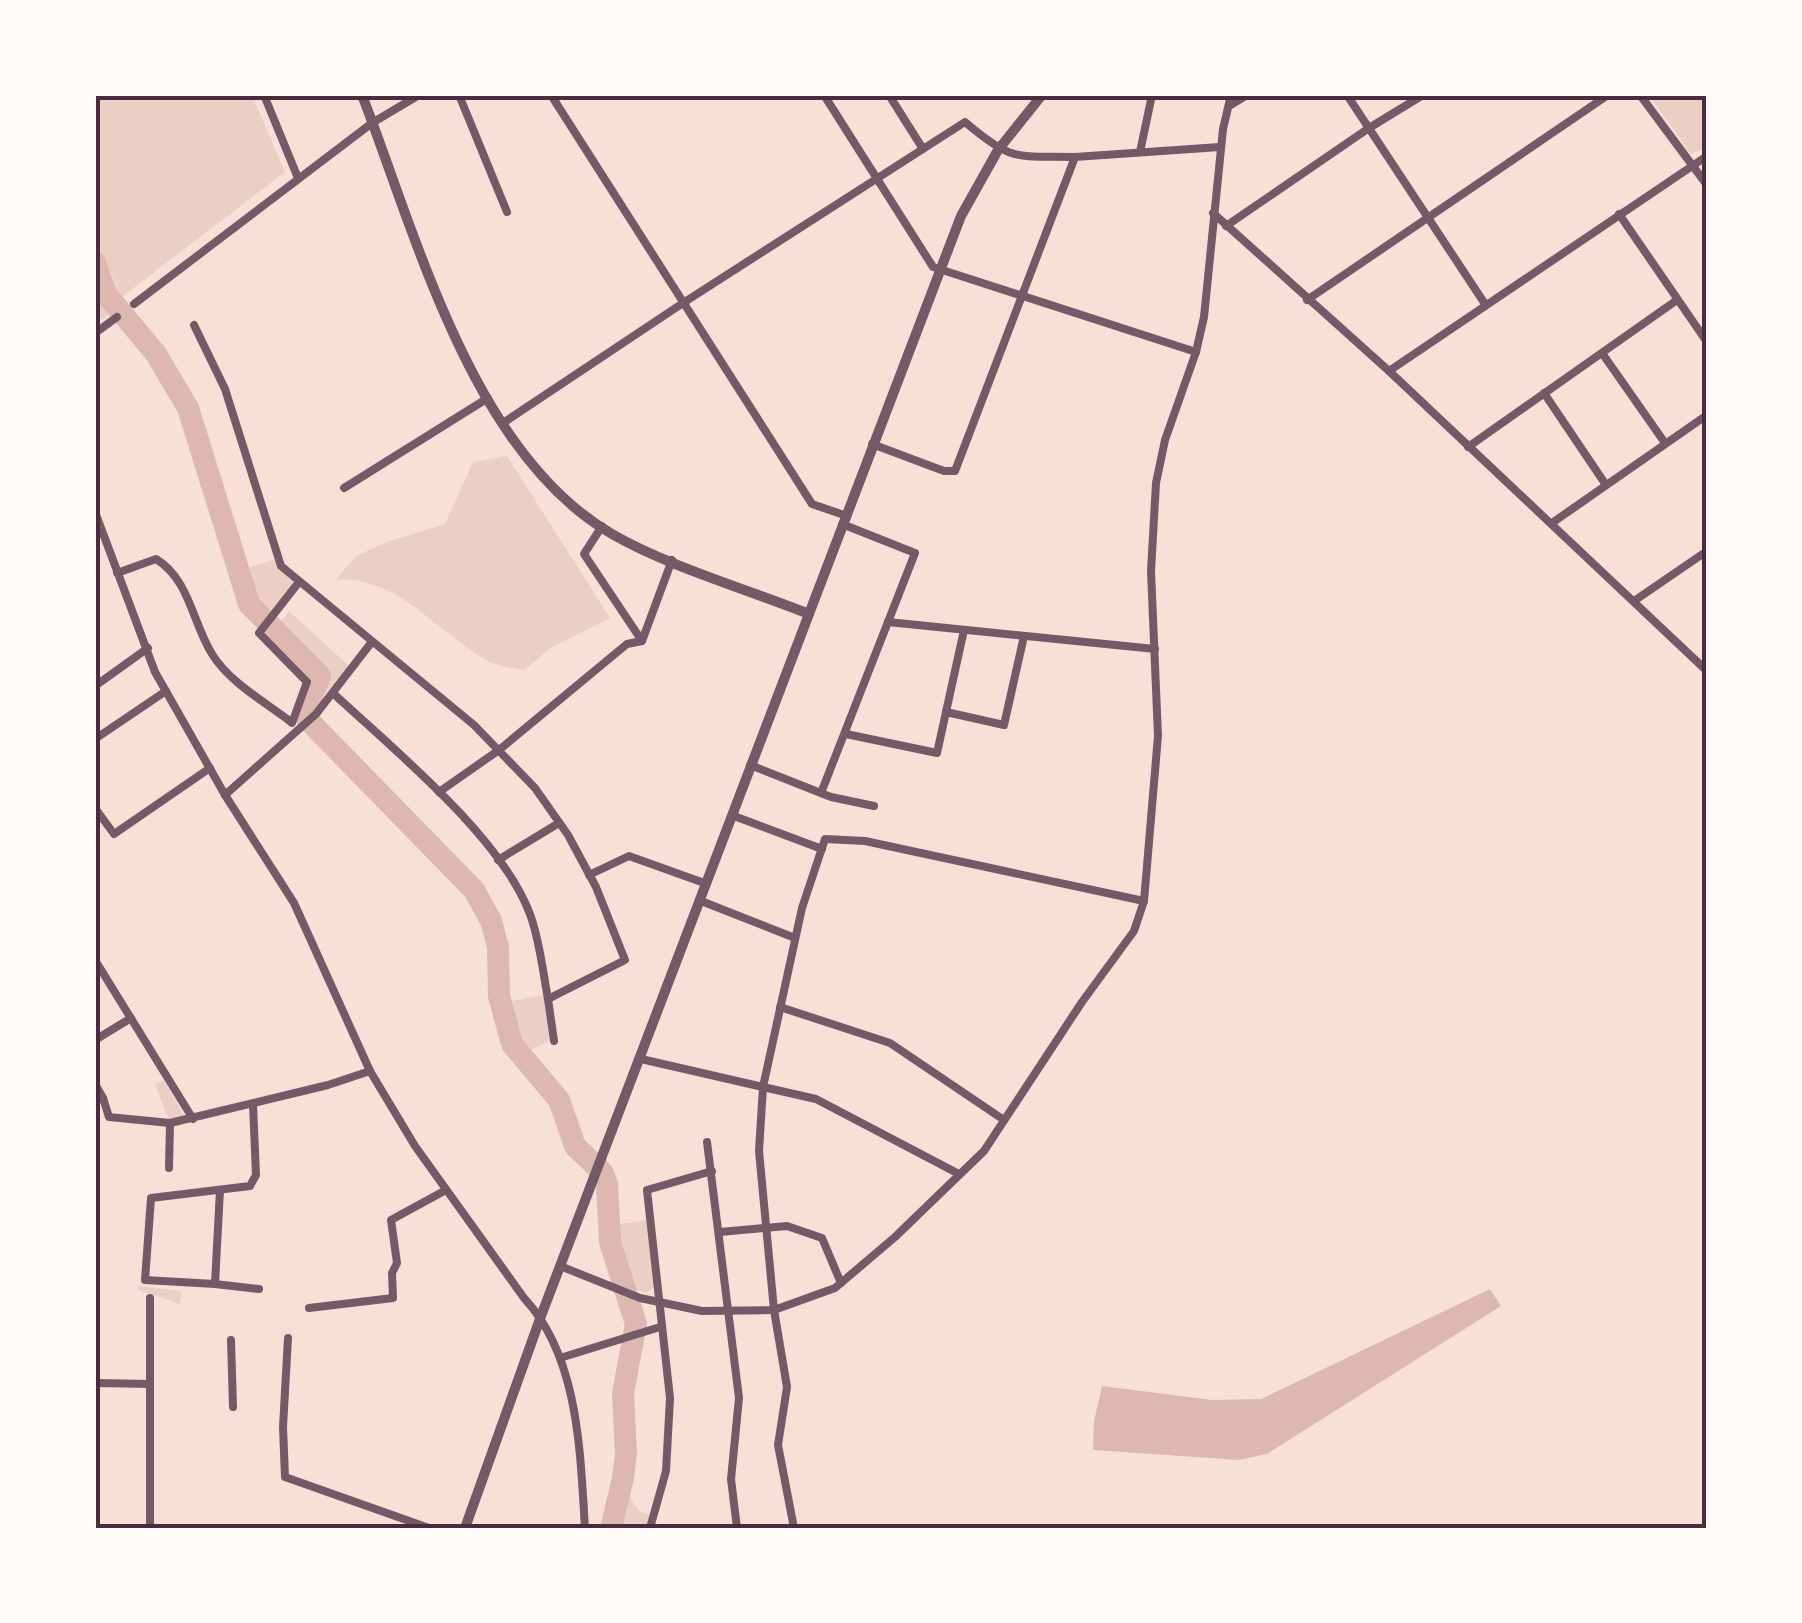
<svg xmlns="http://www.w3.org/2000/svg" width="1802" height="1623" viewBox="0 0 1802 1623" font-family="'Source Sans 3',sans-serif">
	<rect width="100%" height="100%" fill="#f7e1d7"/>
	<g fill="#ebcfc5">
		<path d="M 95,95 L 252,95 L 285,172 L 123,296 L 126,304 L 100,320 L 95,311 L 95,292 L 106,286 L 109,273 L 120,290 L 95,243 Z"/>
		<path d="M 1649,95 L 1707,95 L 1707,147 L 1691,154 Z"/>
		<path d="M 507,456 L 610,618 L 552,647 L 524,670 C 512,668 497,666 486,660 C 438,632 394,574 335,580 L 356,556 L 389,541 L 445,524 L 473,462 Z"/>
		<path d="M 276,559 L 297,582 L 269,618 L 252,602 L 241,570 Z"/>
		<path d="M 289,611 L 349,666 L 318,702 L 325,677 L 277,627 Z"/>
		<path d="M 544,995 L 549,1041 L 525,1053 L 519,1042 L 507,1002 Z"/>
		<path d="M 163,1080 L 185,1117 L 168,1119 L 155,1083 Z"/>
		<path d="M 648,1220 L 655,1285 L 647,1293 L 627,1287 L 612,1241 L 611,1225 Z"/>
		<path d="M 138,1286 L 182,1291 L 180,1304 L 138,1290 Z"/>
		<path d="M 624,1489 L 639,1511 L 652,1516 L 648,1528 L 614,1528 Z"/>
	</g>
	<path fill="#dcb8b0" d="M 1490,1289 L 1501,1306 L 1267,1454 L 1239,1460 L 1093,1450 L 1094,1421 L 1102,1386 L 1212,1400 L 1261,1399 Z"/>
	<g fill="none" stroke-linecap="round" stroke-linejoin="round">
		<path stroke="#dcb8b0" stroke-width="22" d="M 95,262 L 106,294 L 156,354 L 188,408 L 249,604 L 320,676 L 304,714 L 308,720 L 474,890 L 491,921 L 498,947 L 499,996 L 512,1044 L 559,1100 L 575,1146 L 603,1173 L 607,1184 L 610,1242 L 636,1324 L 623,1393 L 626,1454 L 623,1478 L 611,1528"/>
		<g stroke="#755966" stroke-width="8">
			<path d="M 264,95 L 298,178"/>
			<path d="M 459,95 L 507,212"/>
			<path d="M 551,95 L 812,504 L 844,515"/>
			<path d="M 824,95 L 933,267 L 1196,352"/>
			<path d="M 889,95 L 923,149"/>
			<path d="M 1347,95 L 1485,304"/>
			<path d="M 1640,95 L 1707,185"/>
			<path d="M 1229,106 L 1247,95"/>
			<path d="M 1140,152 L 1152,95"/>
			<path d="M 1213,213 L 1389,371 L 1707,671"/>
			<path d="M 1619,214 L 1707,342"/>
			<path d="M 1226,226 L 1369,128 L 1423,95"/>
			<path d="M 1307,300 L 1608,95"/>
			<path d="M 134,304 L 372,123 L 419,95"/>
			<path d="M 194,325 L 225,389 L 281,566 L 474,725 L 535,788 L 568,835 L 596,887 L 625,960 L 548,999 C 543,972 540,943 531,917 C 504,839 394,750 334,694"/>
			<path d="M 95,326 L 98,331 L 117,317"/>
			<path d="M 1602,353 L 1665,443"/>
			<path d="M 1389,371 L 1707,156"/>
			<path d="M 1544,393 L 1606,485"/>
			<path d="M 503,423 L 683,303 L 965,122 C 1012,162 1015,156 1075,157"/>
			<path d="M 872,444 L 944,471 L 955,471 L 1075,157 L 1220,147"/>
			<path d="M 1468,447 L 1677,300"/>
			<path d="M 344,488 L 488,398"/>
			<path d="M 95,512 L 155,672 L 225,795 L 294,903 L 370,1071 L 415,1146 L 524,1298 C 579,1357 580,1452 585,1528"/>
			<path d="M 1552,523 L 1707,415"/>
			<path d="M 602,526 L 584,554 L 642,641"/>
			<path d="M 117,573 L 156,559 C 190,580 192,622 212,654 C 229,682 265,702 291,722"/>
			<path d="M 1634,601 L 1707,551"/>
			<path d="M 888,622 L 1155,649"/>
			<path d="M 95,686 L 148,648"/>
			<path d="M 946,712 L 1004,725 L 1024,636"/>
			<path d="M 292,723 L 307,682 L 259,633 L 299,582"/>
			<path d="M 846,734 L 937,753 L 964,630"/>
			<path d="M 95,739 L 166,691"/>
			<path d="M 750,765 L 831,797 L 874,806"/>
			<path d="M 439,792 L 499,750 L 627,644 L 642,641 L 672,560"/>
			<path d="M 821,793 L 915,553 L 842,524"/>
			<path d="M 225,795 L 316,714 L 371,643"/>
			<path d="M 95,808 L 114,834 L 210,768"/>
			<path d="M 734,816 L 822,849"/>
			<path d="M 498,860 L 559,823"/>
			<path d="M 589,875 L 629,856 L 707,884"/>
			<path d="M 701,901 L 795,938"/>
			<path d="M 95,960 L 193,1119"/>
			<path d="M 548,999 L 554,1041"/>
			<path d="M 780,1007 L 890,1043 L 1004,1120"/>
			<path d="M 95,1040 L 131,1018"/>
			<path d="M 641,1059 L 763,1087 L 759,1151 L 774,1310 L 787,1387 L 778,1445 L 794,1528"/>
			<path d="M 95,1084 L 103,1098"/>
			<path d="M 95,1097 L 103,1098 L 109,1117 L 170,1123 L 328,1085 L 370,1071"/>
			<path d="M 707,1142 L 739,1398 L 731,1479 L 737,1528"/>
			<path d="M 169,1168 L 170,1123"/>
			<path d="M 959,1174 L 816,1099 L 763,1087 L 802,908 L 825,839 L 865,841 L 1144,901"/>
			<path d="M 220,1190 L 215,1284 L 145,1280 L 151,1198 L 250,1186 L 256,1175 L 253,1104"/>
			<path d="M 720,1232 L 787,1226 L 822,1238 L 841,1283"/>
			<path d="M 560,1266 L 640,1298 L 702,1311 L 774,1310 L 835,1288 L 895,1237 L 984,1151 L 1082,1002 L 1134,931 L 1144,901 L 1158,736 L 1151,571 L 1156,483 L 1165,440 L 1196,352 L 1204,317 L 1223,129 L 1231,95"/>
			<path d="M 215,1284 L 259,1289"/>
			<path d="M 150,1298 L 150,1528"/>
			<path d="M 309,1308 L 393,1298 L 392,1273 L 397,1263 L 391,1220 L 446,1190"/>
			<path d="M 288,1338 L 283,1427 L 285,1477 L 429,1528"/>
			<path d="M 231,1340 L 233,1407"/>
			<path d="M 560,1358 L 660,1327"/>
			<path d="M 95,1383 L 150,1384"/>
			<path d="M 650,1528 L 666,1471 L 670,1398 L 647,1190 L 712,1171"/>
		</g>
		<g stroke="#755966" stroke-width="10">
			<path d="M 362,95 C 417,237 472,453 612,534 C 667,566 749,590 809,614 L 541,1316 L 465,1528"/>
			<path d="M 809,614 L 961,216 L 998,150 L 1042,95"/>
		</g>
	</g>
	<rect width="1802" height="1623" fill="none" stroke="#fffaf5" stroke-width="195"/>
	<rect x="98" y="98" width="1606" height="1428" fill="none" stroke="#4a2c40" stroke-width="4"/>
</svg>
